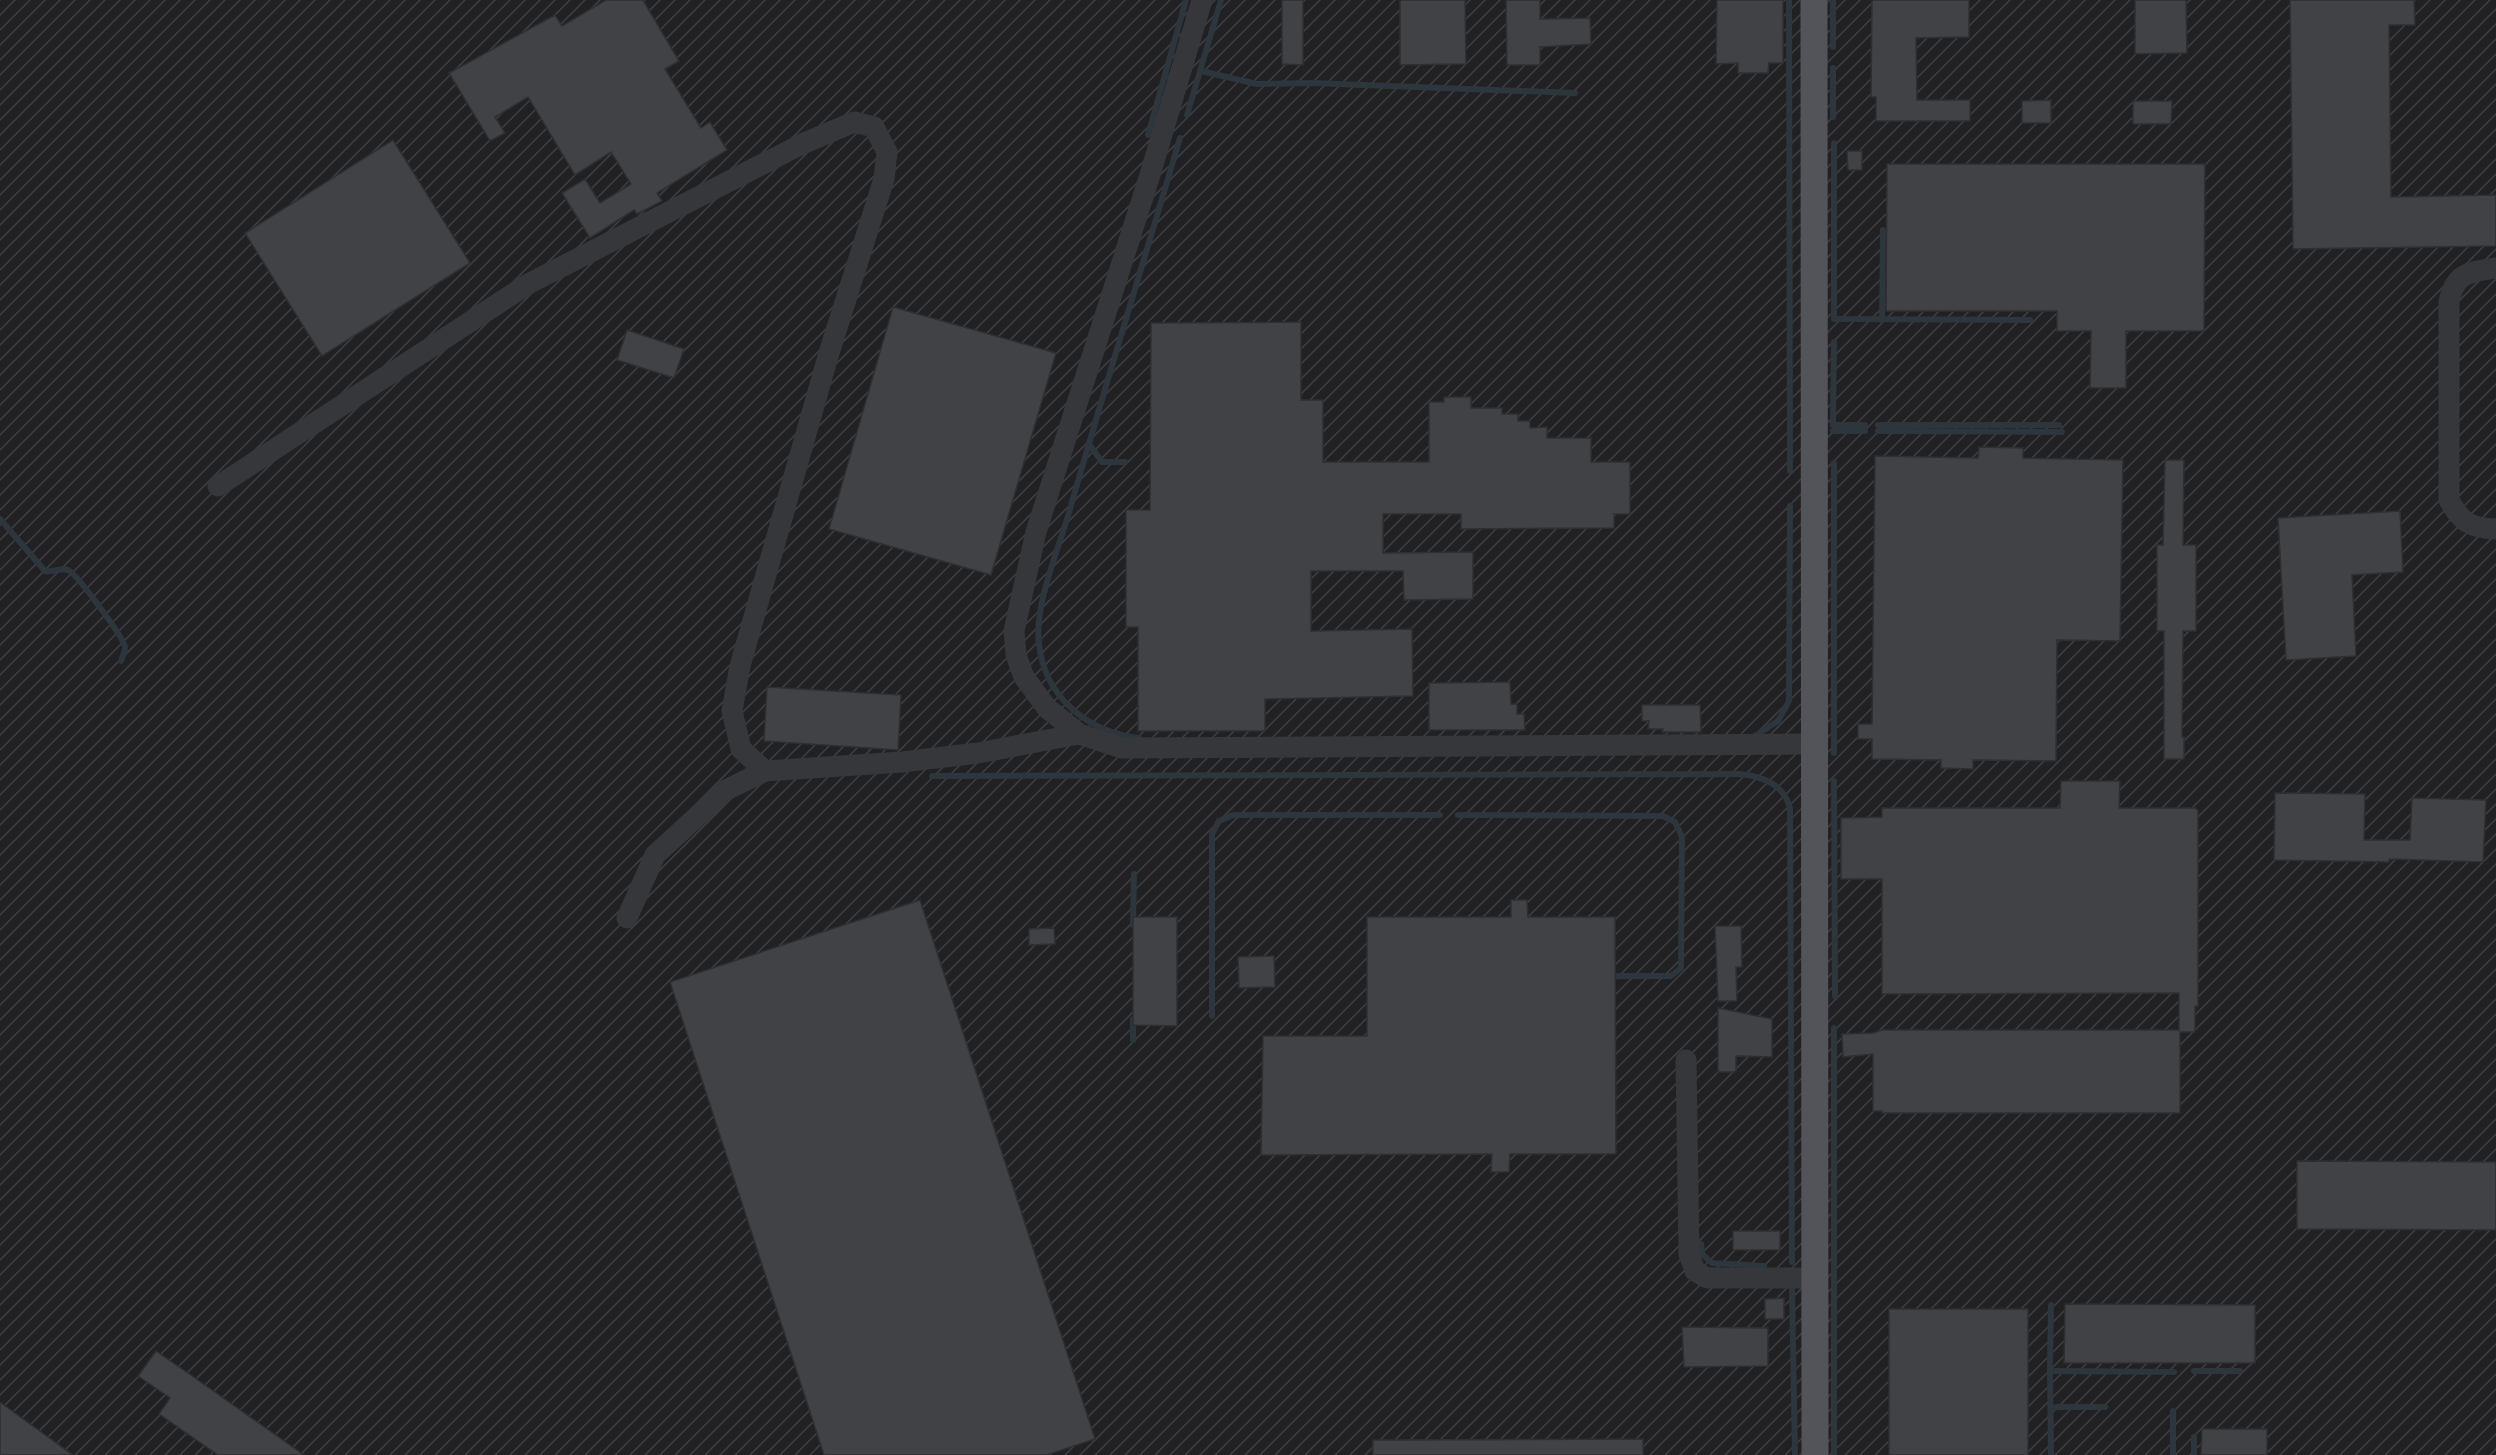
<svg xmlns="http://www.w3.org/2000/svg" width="2496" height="1455" viewBox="0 0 2496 1455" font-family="'Exo 2',sans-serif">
	<defs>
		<pattern id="industrial-furrows" width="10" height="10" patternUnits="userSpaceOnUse" patternTransform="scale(1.5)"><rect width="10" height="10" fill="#212123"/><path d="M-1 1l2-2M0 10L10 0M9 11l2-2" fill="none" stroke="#3e3f41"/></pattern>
	</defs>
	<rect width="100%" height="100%" fill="#151516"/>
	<rect fill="url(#industrial-furrows)" x="0" y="0" width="2496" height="1455"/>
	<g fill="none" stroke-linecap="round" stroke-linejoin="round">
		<g stroke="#2d363c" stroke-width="6">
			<path d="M 1789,0 L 1790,471"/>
			<path d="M 1833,0 L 1833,47"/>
			<path d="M 1833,68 L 1833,117"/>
			<path d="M 1201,71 L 1257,84 L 1313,83 L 1575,93"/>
			<path d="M 1187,115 L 1221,0"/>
			<path d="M 1148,135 L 1186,0"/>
			<path d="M 1834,319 L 1834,143"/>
			<path d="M 1837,319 L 2030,320"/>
			<path d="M 1882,320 L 1883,230"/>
			<path d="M 1834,342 L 1833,425 L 1865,425"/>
			<path d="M 1878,425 L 2059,425"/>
			<path d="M 1833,431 L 1865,431"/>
			<path d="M 1878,431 L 2062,432"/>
			<path d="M 1089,444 L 1102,462 L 1125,462"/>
			<path d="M 1834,463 L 1834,753"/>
			<path d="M 0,519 L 45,571 C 53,573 61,567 68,570 C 76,573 124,638 125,647 C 125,652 123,656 121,661"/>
			<path d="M 1755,736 L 1778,721 L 1789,701 L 1790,506"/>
			<path d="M 1139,738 C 1088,732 1045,698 1039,644 C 1034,607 1057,553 1068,516 C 1104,390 1143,264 1180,138"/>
			<path d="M 932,776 L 1739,774 C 1761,776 1782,783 1789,805"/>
			<path d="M 1834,781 L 1835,996"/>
			<path d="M 1790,808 L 1792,1262"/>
			<path d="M 1458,815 L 1663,816 L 1675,822 L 1682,837 L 1681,968 L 1671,976 L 1615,976"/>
			<path d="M 1133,925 L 1134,874"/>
			<path d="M 1212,1016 L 1212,834 L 1219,821 L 1233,815 L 1440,815"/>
			<path d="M 1133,1019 L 1133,1040"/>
			<path d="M 1834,1028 L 1834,1455"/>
			<path d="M 1701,1244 L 1702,1254 L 1712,1263 L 1764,1266"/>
			<path d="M 1792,1289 L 1795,1455"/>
			<path d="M 2050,1362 L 2051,1305"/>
			<path d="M 2050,1366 L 2051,1455"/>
			<path d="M 2055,1371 L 2174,1372"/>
			<path d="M 2194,1371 L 2240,1371"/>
			<path d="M 2056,1407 L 2105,1407"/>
			<path d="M 2194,1437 L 2194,1455"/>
			<path d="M 2173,1455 L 2173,1411"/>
		</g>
	</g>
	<g fill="#414246" stroke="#2f2f32" stroke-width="1.5">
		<path d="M 606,0 L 643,0 L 679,61 L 665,69 L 701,128 L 710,122 L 727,150 L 657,193 L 662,201 L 637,214 L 634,210 L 590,238 L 562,193 L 585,179 L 600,203 L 631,184 L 611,152 L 575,175 L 528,97 L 495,117 L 505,133 L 490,141 L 449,73 L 555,15 L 562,26 Z"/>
		<path d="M 1282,0 L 1303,0 L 1303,65 L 1282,64 Z"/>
		<path d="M 1400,0 L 1465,0 L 1466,64 L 1400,65 Z"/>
		<path d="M 1506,0 L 1540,0 L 1540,19 L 1590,18 L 1591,44 L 1540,47 L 1540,65 L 1507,65 Z"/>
		<path d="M 1717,0 L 1783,0 L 1783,63 L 1769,63 L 1768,73 L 1738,73 L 1738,63 L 1716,64 Z"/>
		<path d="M 1872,0 L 1969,0 L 1969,37 L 1916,38 L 1917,100 L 1970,100 L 1970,121 L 1876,121 L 1876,97 L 1871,97 Z"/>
		<path d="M 2135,0 L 2186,0 L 2187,53 L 2135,54 Z"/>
		<path d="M 2290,0 L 2414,0 L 2415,25 L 2389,25 L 2391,197 L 2496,195 L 2496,246 L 2293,249 Z"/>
		<path d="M 2051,100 L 2051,123 L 2022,123 L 2022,101 Z"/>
		<path d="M 2133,101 L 2172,101 L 2171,124 L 2133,124 Z"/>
		<path d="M 393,140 L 470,263 L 322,356 L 245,233 Z"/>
		<path d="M 1847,151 L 1862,151 L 1862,170 L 1848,170 Z"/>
		<path d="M 1887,164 L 2205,164 L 2204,331 L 2126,331 L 2126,388 L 2090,388 L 2091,331 L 2057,331 L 2057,311 L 1886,311 Z"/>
		<path d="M 893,307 L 1056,353 L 991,575 L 829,529 Z"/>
		<path d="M 1301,322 L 1301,400 L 1323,400 L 1323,462 L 1429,462 L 1429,402 L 1444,402 L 1444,397 L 1471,397 L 1471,408 L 1502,408 L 1502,414 L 1518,414 L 1518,421 L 1530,421 L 1530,428 L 1547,427 L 1547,438 L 1591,438 L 1591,462 L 1630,462 L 1630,514 L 1614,514 L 1614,528 L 1461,529 L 1461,514 L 1383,514 L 1383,553 L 1473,552 L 1473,599 L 1404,600 L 1403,571 L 1311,571 L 1311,631 L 1412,629 L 1413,696 L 1265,699 L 1265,731 L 1138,731 L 1138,627 L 1126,627 L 1126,510 L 1150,510 L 1151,323 Z"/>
		<path d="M 627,330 L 684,349 L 674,378 L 617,360 Z"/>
		<path d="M 1979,447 L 2023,448 L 2023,458 L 2123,460 L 2120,641 L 2057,640 L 2056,761 L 1973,760 L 1973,769 L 1941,768 L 1941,760 L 1872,759 L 1872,739 L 1858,739 L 1858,724 L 1872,724 L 1875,456 L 1978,458 Z"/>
		<path d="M 2165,460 L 2184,460 L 2183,545 L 2196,545 L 2196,631 L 2183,631 L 2182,737 L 2184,737 L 2184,759 L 2164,759 L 2164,631 L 2157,631 L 2157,545 L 2163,545 Z"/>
		<path d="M 2400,511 L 2403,572 L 2352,575 L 2356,656 L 2286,660 L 2278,518 Z"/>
		<path d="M 1510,682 L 1511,704 L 1517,704 L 1517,714 L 1524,714 L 1525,730 L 1429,730 L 1429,683 Z"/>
		<path d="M 767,687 L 901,695 L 898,750 L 764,741 Z"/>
		<path d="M 1642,705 L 1700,705 L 1701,732 L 1662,732 L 1663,729 L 1648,729 L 1649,721 L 1642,721 Z"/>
		<path d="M 2061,781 L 2120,781 L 2119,808 L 2196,808 L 2198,811 L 2198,1006 L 2195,1006 L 2195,1032 L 2180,1032 L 2180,1113 L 1882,1113 L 1882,1111 L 1873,1111 L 1873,1054 L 1843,1057 L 1842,1034 L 1873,1033 L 1882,1030 L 2179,1030 L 2179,993 L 1882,994 L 1882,879 L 1841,879 L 1841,818 L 1882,817 L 1882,808 L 2060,808 Z"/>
		<path d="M 2275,793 L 2365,794 L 2364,840 L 2410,840 L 2412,798 L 2486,800 L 2483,862 L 2389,859 L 2389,862 L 2274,860 Z"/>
		<path d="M 920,900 L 1095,1439 L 1047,1455 L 824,1455 L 670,982 Z"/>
		<path d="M 1511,900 L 1527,900 L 1528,917 L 1615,917 L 1616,1154 L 1510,1154 L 1509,1172 L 1491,1172 L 1492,1154 L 1261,1155 L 1263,1036 L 1367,1036 L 1367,917 L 1511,917 Z"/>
		<path d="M 1133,917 L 1177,917 L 1177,1026 L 1133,1025 Z"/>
		<path d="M 1715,926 L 1741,926 L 1742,967 L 1736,967 L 1737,1001 L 1718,1001 Z"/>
		<path d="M 1054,928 L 1055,944 L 1029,945 L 1029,929 Z"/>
		<path d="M 1274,956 L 1275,987 L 1239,988 L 1238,957 Z"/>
		<path d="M 1718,1008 L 1772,1019 L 1772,1057 L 1736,1056 L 1736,1072 L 1718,1072 Z"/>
		<path d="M 2297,1161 L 2496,1162 L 2496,1230 L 2297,1229 Z"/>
		<rect x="1733" y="1231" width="47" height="19"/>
		<path d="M 1784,1298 L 1784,1319 L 1765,1319 L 1765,1299 Z"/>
		<path d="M 2065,1304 L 2255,1305 L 2255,1363 L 2064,1363 Z"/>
		<rect x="1889" y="1309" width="139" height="146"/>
		<path d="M 1682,1327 L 1768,1328 L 1768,1366 L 1684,1367 Z"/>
		<path d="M 156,1351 L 188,1373 L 304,1455 L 218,1455 L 159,1414 L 170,1398 L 138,1376 Z"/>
		<path d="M 0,1402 L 73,1455 L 0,1455 Z"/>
		<path d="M 2202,1429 L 2267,1429 L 2267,1455 L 2201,1455 Z"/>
		<path d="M 1643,1439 L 1643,1455 L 1373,1455 L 1373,1440 Z"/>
	</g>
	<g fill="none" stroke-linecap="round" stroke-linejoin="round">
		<g stroke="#36373b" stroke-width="21">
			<path d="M 1202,0 L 1149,178 L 1036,532 L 1014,631 L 1016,655 L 1024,677 L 1047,708 L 1079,734 L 1122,748 L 1814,744"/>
			<path d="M 2496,268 C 2470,272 2455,272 2449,302 L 2449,500 C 2461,522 2470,528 2496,529"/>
			<path d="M 218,486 L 528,284 L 802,144 L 854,122 L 874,127 L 887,152 L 884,179 L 829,353 L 740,666 L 732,711 L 741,749 L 765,771"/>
			<path d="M 627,918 L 655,855 L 726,790 L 765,771 L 902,762 L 978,753 L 1079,734"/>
			<path d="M 1686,1060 L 1689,1254 L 1695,1271 L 1707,1278 L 1817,1278"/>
		</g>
		<path stroke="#52545a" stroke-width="27" d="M 1814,0 L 1815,1455"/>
	</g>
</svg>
